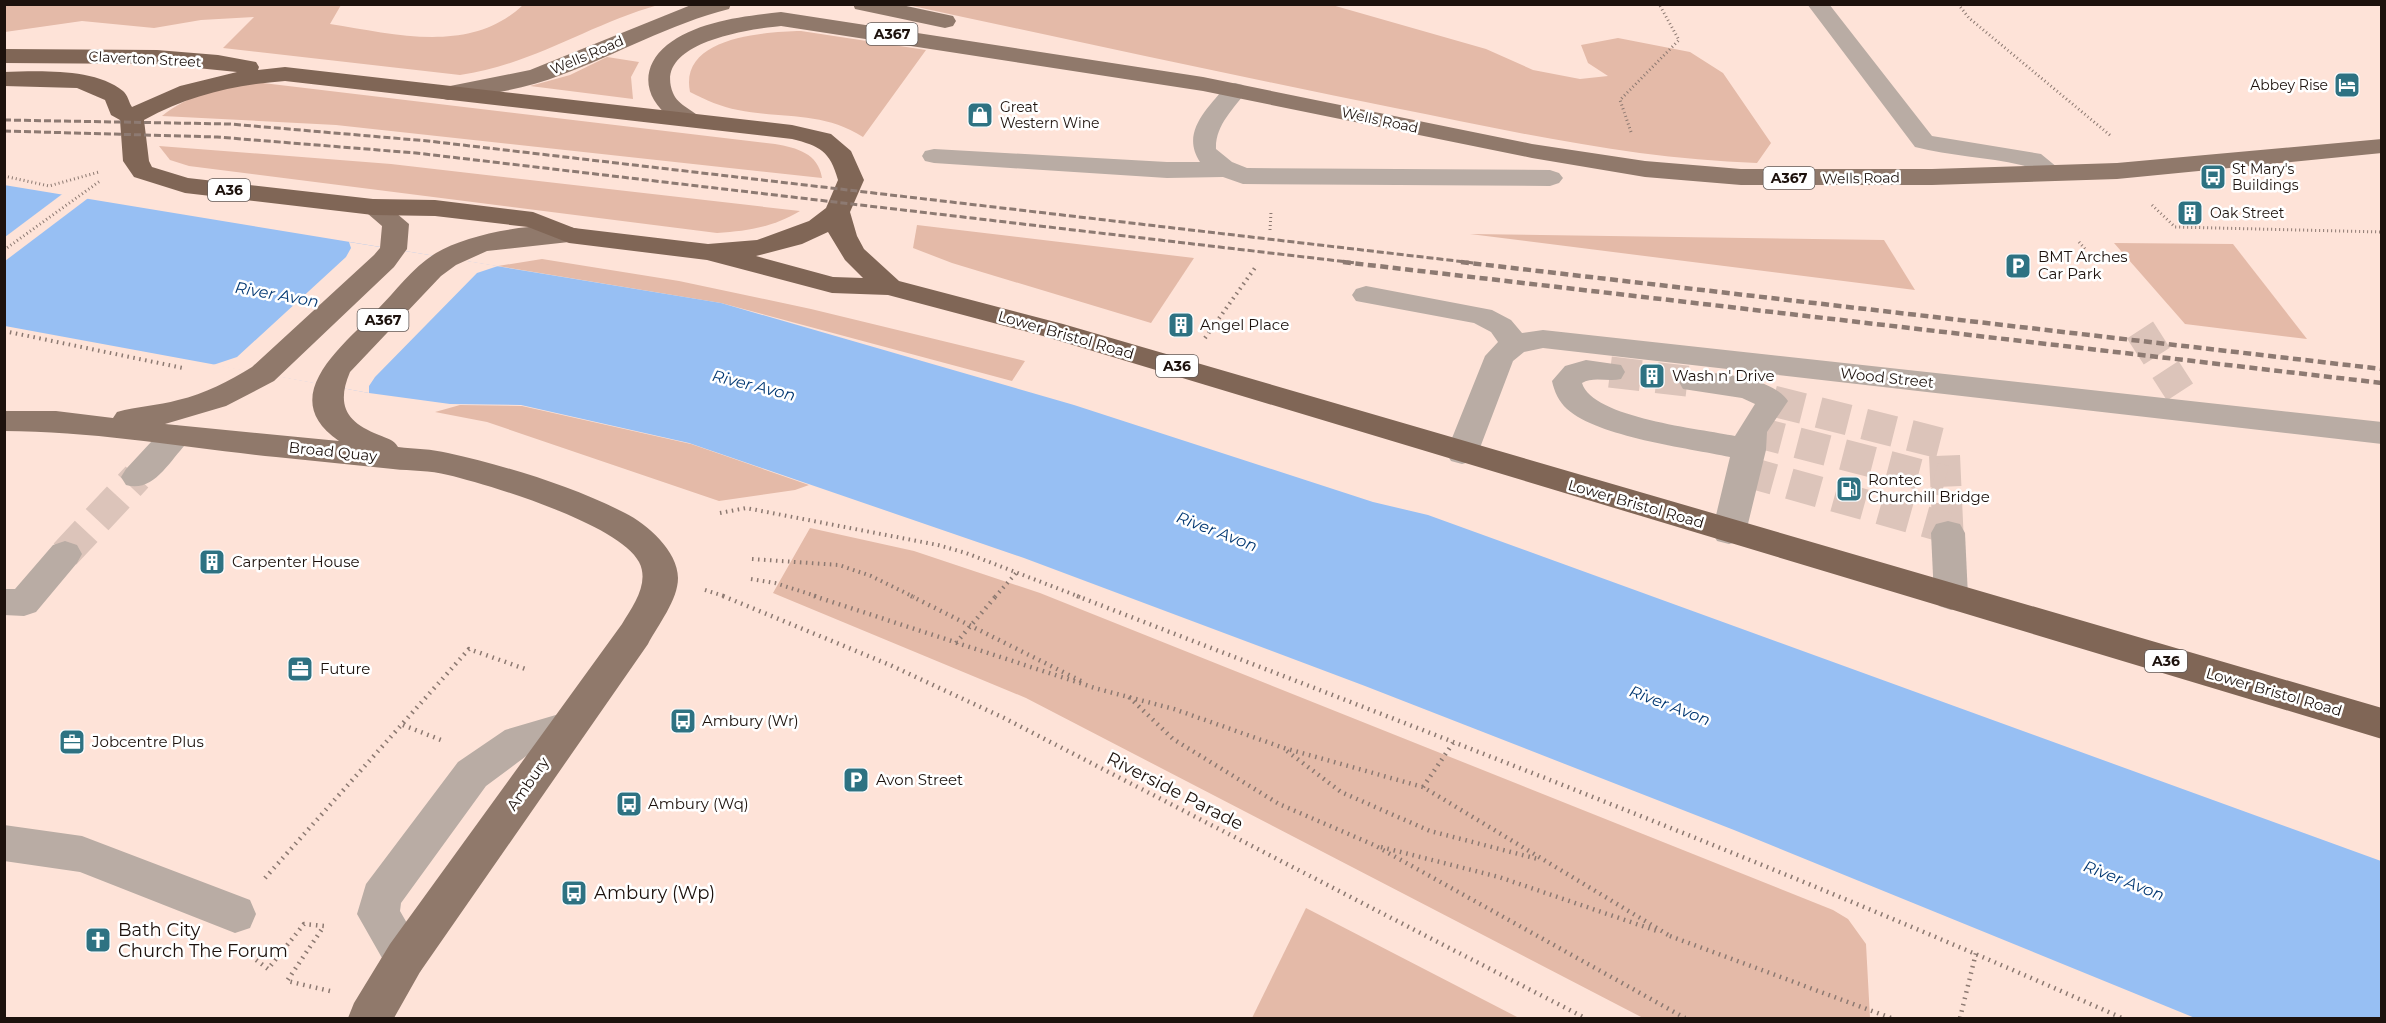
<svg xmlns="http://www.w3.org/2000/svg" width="2386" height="1023" viewBox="0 0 2386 1023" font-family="Montserrat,sans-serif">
	<rect width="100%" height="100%" fill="#fee3d8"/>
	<g fill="#e4baa8">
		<path d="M 5,4 L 341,5 L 330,24 C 395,34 470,55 523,5 L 658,5 C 590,24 532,65 460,75 L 223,48 L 254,17 L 201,20 L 154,28 L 82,21 L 5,32 Z"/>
		<path d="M 908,5 L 1332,5 L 1486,49 L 1533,70 L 1580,79 L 1608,76 L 1588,63 L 1581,45 L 1618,38 L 1690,52 L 1723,73 L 1771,143 L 1757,163 C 1634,159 1515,132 1395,108 C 1232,75 1070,40 908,5 Z"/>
		<path d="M 801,31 L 926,50 L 863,137 C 822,111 784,119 738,110 C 721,107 706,100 690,92 C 679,37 763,32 801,31 Z"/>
		<path d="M 607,57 L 639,62 L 631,77 L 633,99 L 530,86 L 570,75 Z"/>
		<path d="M 263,83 L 775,144 C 797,148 818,153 822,178 L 336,125 L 162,116 C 189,94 228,84 263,83 Z"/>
		<path d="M 159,146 L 391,164 L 800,211 C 773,227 749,231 717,233 L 189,166 L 170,160 Z"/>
		<path d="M 917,225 L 1194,258 L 1151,323 L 952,263 L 913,248 Z"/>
		<path d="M 1470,234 L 1884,240 L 1915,290 Z"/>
		<path d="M 2114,243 L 2233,244 L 2307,339 L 2185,324 Z"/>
		<path d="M 542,259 L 679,281 L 811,309 L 1025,361 L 1012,381 L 721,303 L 498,266 Z"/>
		<path d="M 460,405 L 522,406 L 691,444 L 809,485 L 795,490 L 719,501 L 487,422 L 435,412 Z"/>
		<path d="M 810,528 L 914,551 L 1040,593 L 1833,910 L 1848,919 L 1866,944 L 1870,1018 L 1643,1018 L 1026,698 L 773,593 Z"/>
		<path d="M 1306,908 L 1519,1018 L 1252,1018 Z"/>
	</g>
	<path fill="#97bff3" d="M 4,185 L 721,303 L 1074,405 L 1373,502 L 1428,515 L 2381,861 L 2381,1018 L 2195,1018 L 1734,830 L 1365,686 L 1024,558 L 689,443 L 521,405 L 450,404 L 369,393 L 5,326 Z"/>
	<g fill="#fee3d8">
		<path d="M 65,192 L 91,196 L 5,261 L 5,237 Z"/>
		<path d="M 349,242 L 498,266 L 477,273 L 375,377 L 369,386 L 369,393 L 213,365 L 237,357 L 346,257 L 351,248 Z"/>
	</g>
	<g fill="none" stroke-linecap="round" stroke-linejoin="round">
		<g stroke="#dcc4ba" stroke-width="31" stroke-dasharray="31 16" stroke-linecap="butt">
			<path d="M 2140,330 L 2180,392"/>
			<path d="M 1610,372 L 1694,382"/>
			<path d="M 1773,401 L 1944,444 L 1948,533"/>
			<path d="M 1752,431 L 1945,481"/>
			<path d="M 1744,471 L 1948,528"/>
			<path d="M 65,554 L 137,477"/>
		</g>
		<g stroke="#8c7971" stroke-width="3" stroke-dasharray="1 3" stroke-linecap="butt">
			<path d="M 1958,4 L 1969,18 L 2111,136"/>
			<path d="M 1631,132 L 1620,100 L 1679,40 L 1659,4"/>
			<path d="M 4,176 L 49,186 L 99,172"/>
			<path d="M 2152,205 L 2175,227 L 2382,232"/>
			<path d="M 1270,230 L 1271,212"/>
			<path d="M 2079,242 L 2085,249"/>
			<path d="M 4,250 L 100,181"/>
		</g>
		<g stroke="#8c7971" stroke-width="4" stroke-dasharray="1.5 4.5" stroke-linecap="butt">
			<path d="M 4,331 L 183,368"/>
			<path d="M 1205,338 L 1257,265"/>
			<path d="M 720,513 L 746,508 L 938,545 L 966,553 L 1080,597"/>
			<path d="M 752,559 L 839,565 L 871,576 L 914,597"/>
			<path d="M 751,579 L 775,583 L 819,597"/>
			<path d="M 705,590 L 727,597"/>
			<path d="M 995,597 L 1017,572"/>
		</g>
		<g stroke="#8c7971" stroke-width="4.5" stroke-dasharray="1.5 5" stroke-linecap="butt">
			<path d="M 723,596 L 890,665 L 1004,718 L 1585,1018"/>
			<path d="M 814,596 L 1098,689 L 1174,709 L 1284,748 L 1423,787 L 1670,936"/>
			<path d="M 911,596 L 1083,682"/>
			<path d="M 1077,596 C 1427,732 1779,865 2122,1018"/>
			<path d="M 956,643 L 996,596"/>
			<path d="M 1129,697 L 1173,739 L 1279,804 L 1374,845 L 1685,1018"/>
			<path d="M 403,725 L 441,740"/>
			<path d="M 1287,751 L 1341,792 L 1430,831 L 1538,859"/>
			<path d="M 1423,787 L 1453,743"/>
			<path d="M 1381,847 L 1499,877 L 1660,932"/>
			<path d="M 265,878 L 469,649 L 528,670"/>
			<path d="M 1670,936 L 1891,1018"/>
			<path d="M 251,956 L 268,969 L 304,924 L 324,926 L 287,981 L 330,991"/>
			<path d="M 1960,1018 L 1976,953"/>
		</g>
		<g fill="#b9aca4" fill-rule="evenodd">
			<path d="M 1807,4 L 1829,4 L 1932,136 L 2041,154 L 2063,172 L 2059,177 C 2041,182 2037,168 2021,165 C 1987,157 1950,156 1915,147 Z"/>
			<path d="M 1235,83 L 1243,85 L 1247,90 C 1234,109 1215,125 1216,149 L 1232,162 L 1247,168 L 1550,170 L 1559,173 L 1563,178 L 1559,183 L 1550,186 L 1243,184 L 1223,177 L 1167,178 L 934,163 L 925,161 L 922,156 L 925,151 L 934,149 L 1167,162 L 1200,162 C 1180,132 1208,108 1227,85 Z"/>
			<path d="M 1366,286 L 1492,310 L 1511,320 L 1522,333 L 1543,330 L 2382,422 L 2382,444 L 1543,348 L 1524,352 L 1513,361 L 1478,453 L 1473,461 L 1462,464 L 1451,461 L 1446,453 L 1485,356 L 1498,342 L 1491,332 L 1474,323 L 1356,301 L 1352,295 L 1356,289 Z"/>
			<path d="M 1586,360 L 1621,365 L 1625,372 L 1621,379 C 1608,382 1593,376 1582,383 C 1592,418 1702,429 1735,436 L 1755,404 L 1742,398 L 1683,389 L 1679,382 L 1683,375 C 1708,368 1774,378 1788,401 L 1767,432 L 1766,450 L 1746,532 L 1741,541 L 1729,544 L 1717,541 L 1712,532 L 1730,457 C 1688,448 1598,437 1567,409 C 1559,402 1554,391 1552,381 L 1565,366 Z"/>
			<path d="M 175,425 L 186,428 L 191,436 L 186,444 C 169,462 153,493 126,485 L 121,477 L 126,469 L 164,428 Z"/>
			<path d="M 1948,521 L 1960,524 L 1965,533 L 1968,597 L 1963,606 L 1951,610 L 1939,606 L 1934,597 L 1931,533 L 1936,524 Z"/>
			<path d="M 65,541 L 77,545 L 82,554 L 77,563 L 36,612 L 24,616 L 4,615 L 4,589 L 15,589 L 53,545 Z"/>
			<path d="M 566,712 L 579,717 L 585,728 L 579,739 L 529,754 L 486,786 L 401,903 L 400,911 L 427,958 L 420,972 L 405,978 L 390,972 L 357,914 L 366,884 L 458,762 L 505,730 Z"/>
			<path d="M 4,825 L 82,836 L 250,900 L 256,914 L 250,928 L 235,933 L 80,872 L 4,861 Z"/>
		</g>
		<g fill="#90796b" fill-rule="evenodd">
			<path d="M 731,4 L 729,9 C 670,24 618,54 561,75 C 525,89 486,95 448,100 L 440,98 L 436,93 L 440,88 L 530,70 L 691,5 Z"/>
			<path d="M 853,4 L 897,4 L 953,16 L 956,21 L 953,26 L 945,28 L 855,9 Z"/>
			<path d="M 781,12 L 1203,77 L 1532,144 L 1645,161 L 1741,169 L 1932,169 L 2117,163 L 2382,139 L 2382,153 L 2117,179 L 1932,185 L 1741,185 L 1645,177 L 1532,158 L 1203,91 L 781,26 C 751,29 652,42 673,93 C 678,106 695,110 703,121 L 700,126 C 687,129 681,125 671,118 C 643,98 640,67 667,45 C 697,21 745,16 781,12 Z"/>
			<path d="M 373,199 L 382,201 L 409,224 L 407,249 L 394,267 L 274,381 L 226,406 L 165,424 L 339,441 C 274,397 344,345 377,310 C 396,291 413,267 436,253 C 469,233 541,220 578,229 L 582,235 L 578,241 L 487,251 L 456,265 L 441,276 L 350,372 C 336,405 346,422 379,435 C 388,439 393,439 398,447 C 415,449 432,449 448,453 C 506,466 572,486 625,513 C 647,524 678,551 678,578 C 678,600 658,625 648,644 L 420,972 L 394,1018 L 348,1018 L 354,1003 L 390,944 L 622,624 C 633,606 650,583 639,562 C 619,524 490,485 448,475 C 430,470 411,471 393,469 C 354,465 315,461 276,457 C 186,448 95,431 4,431 L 4,411 L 56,411 L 113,418 L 117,412 C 137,406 158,406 178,400 C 205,394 229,381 252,367 L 374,255 L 380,248 L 382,226 L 360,207 L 364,201 Z"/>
		</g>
		<path fill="#806656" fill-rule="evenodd" d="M 4,49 L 157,50 L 218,55 L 256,62 L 259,67 L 258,70 L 285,67 L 792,125 L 831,134 L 851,151 L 864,180 L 850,212 L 857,236 L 864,249 L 899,281 L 1063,324 L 2382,708 L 2382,739 L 1043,336 L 888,295 L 832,293 L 707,260 L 569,243 L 528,227 L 435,216 L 373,215 L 185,193 L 134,177 L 123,161 L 120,120 L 111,115 L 105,100 L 77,88 L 4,86 L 4,72 C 39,71 95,68 123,91 C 128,95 129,103 132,107 L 180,86 L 237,72 L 157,64 L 4,63 ZM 285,81 L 792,139 C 820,146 830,151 838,180 L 826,208 L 809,221 L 757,240 L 708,244 L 574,228 L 533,212 L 435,200 L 373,199 L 188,178 L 152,167 L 149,161 L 144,120 C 190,95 234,85 285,81 ZM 828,232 L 845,260 L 863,278 L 833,277 L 756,256 L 802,244 Z"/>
		<g stroke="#8d7a72" stroke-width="3" stroke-dasharray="7 3" stroke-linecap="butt">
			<path d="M 4,120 L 230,124 L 428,141 L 1474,263"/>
			<path d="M 4,131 L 217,137 L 416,153 L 1356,263"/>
		</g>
		<g stroke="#8d7a72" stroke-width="4.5" stroke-dasharray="8 4.5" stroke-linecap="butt">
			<path d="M 1343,262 L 2382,383"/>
			<path d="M 1461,262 L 2382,369"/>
		</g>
	</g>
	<defs>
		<g id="hotel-square" transform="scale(1.35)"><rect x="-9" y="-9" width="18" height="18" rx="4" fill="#2e7282" stroke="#fff"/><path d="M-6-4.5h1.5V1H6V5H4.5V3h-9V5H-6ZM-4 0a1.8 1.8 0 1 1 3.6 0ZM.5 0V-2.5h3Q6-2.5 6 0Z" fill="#fff"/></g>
		<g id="shop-square" transform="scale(1.35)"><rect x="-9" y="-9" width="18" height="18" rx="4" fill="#2e7282" stroke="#fff"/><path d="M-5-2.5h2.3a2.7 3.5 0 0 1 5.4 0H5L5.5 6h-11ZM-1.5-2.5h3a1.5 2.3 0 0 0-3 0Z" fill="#fff"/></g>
		<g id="bus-square" transform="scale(1.35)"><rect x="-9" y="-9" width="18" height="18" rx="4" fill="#2e7282" stroke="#fff"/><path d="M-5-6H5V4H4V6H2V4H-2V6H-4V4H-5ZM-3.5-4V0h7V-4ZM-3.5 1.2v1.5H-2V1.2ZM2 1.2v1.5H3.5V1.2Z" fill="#fff"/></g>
		<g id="building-square" transform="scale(1.35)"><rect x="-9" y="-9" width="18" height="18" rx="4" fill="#2e7282" stroke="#fff"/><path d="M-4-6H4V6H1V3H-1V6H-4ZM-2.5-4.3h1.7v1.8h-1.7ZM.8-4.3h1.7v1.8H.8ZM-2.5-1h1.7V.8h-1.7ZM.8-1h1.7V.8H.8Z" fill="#fff"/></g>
		<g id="parking-square" transform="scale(1.35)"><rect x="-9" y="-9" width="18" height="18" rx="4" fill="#2e7282" stroke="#fff"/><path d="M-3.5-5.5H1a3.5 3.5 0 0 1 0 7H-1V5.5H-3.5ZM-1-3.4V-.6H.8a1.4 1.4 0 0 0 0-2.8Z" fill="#fff"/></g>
		<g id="fuel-square" transform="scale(1.35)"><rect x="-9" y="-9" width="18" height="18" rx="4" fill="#2e7282" stroke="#fff"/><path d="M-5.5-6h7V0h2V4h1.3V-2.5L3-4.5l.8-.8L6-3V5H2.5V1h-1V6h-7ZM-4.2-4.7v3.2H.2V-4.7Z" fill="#fff"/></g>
		<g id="office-square" transform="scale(1.35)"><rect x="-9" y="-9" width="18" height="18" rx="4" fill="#2e7282" stroke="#fff"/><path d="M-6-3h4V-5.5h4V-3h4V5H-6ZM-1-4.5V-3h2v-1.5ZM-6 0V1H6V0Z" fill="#fff"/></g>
		<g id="church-square" transform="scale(1.35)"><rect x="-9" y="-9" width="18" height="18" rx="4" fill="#2e7282" stroke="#fff"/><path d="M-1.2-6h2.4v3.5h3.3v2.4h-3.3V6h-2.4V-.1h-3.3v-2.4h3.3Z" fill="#fff"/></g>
	</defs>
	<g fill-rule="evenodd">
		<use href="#hotel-square" x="2347" y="85"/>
		<use href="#shop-square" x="980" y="115"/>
		<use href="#bus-square" x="2213" y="177"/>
		<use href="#building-square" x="2190" y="213"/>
		<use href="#parking-square" x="2018" y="266"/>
		<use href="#building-square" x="1181" y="325"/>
		<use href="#building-square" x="1652" y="376"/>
		<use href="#fuel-square" x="1849" y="489"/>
		<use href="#building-square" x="212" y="562"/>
		<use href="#office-square" x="300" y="669"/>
		<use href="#bus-square" x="683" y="721"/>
		<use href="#office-square" x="72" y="742"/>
		<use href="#parking-square" x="856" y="780"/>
		<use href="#bus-square" x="629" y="804"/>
		<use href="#bus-square" x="574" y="893"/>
		<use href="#church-square" x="98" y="940"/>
	</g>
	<g text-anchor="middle" stroke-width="5" stroke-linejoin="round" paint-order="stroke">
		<g fill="#fff" stroke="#615956" stroke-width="1.5">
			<rect x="866.5" y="23" width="51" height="22" rx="4.5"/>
			<rect x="1763.5" y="167" width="51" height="22" rx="4.5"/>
			<rect x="208" y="179" width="42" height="22" rx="4.5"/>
			<rect x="357.5" y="309" width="51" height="22" rx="4.5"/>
			<rect x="1156" y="355" width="42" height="22" rx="4.5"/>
			<rect x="2145" y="650" width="42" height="22" rx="4.5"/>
		</g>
		<g font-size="14" font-weight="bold" fill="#1d120d">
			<text x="892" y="39">A367</text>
			<text x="1789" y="183">A367</text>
			<text x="229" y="195">A36</text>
			<text x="383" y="325">A367</text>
			<text x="1177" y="371">A36</text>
			<text x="2166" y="666">A36</text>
		</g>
		<g font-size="14" fill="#1d120d" stroke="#fff">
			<text transform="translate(587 55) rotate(-23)" y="5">Wells Road</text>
			<text transform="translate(145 59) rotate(3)" y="5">Claverton Street</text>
			<text transform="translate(1380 120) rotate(12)" y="5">Wells Road</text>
			<text transform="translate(1861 178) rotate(-1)" y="5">Wells Road</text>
		</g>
		<g font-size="14" fill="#1d120d" stroke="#fff" text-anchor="start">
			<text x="2328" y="90" text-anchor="end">Abbey Rise</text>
			<text x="1000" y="112">Great<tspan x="1000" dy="16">Western Wine</tspan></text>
			<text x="2232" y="174">St Mary's<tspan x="2232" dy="16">Buildings</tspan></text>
			<text x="2210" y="218">Oak Street</text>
		</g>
		<g font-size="15" fill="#1d120d" stroke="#fff" text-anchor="start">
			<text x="2038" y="262">BMT Arches<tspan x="2038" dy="17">Car Park</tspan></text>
			<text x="1200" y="330">Angel Place</text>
			<text x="1672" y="381">Wash n' Drive</text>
			<text x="1868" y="485">Rontec<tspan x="1868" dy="17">Churchill Bridge</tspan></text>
			<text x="232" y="567">Carpenter House</text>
			<text x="320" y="674">Future</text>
			<text x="702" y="726">Ambury (Wr)</text>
			<text x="92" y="747">Jobcentre Plus</text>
			<text x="876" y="785">Avon Street</text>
			<text x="648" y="809">Ambury (Wq)</text>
		</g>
		<g font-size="15" fill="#1d120d" stroke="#fff">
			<text transform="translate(1066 335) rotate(16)" y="5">Lower Bristol Road</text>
			<text transform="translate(1887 378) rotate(6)" y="5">Wood Street</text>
			<text transform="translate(333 452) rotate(6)" y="5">Broad Quay</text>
			<text transform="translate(1636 504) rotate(16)" y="5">Lower Bristol Road</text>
			<text transform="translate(2274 692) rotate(16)" y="5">Lower Bristol Road</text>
			<text transform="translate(528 784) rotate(-55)" y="5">Ambury</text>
		</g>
		<g font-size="16" font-style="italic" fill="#003772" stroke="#fff">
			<text transform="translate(277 294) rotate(10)" y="6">River Avon</text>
			<text transform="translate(754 385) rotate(14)" y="6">River Avon</text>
			<text transform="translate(1217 531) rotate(21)" y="6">River Avon</text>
			<text transform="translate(1670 705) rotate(21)" y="6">River Avon</text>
			<text transform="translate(2124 880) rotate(21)" y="6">River Avon</text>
		</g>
		<g font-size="18" fill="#1d120d" stroke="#fff">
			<text transform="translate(1175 791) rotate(27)" y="6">Riverside Parade</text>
		</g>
		<g font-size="18" fill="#1d120d" stroke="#fff" text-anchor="start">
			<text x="594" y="899">Ambury (Wp)</text>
			<text x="118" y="936">Bath City<tspan x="118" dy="21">Church The Forum</tspan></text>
		</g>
	</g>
	<rect width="2386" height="1023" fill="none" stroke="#1d120d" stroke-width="12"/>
</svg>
